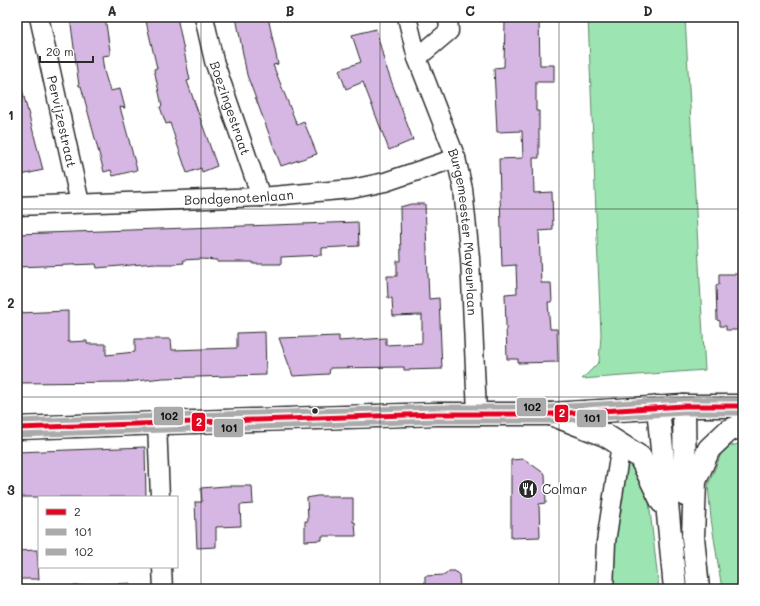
<svg xmlns="http://www.w3.org/2000/svg" width="760" height="606" viewBox="0 0 760 606" font-family="Mali,sans-serif">
	<rect width="100%" height="100%" fill="#fff"/>
	<filter id="ink" filterUnits="userSpaceOnUse"><feTurbulence type="fractalNoise" baseFrequency=".025" numOctaves="2"/><feDisplacementMap in="SourceGraphic" scale="8" xChannelSelector="R" yChannelSelector="G"/><feConvolveMatrix kernelMatrix="1 2 1 2 8 2 1 2 1" color-interpolation-filters="sRGB"/></filter>
	<g filter="url(#ink)">
		<g fill="#9ce4b1" stroke="#64886e">
			<path d="M 588,17 L 685,17 L 705,370 L 582,379 L 599,362 L 601,335 Z"/>
			<path d="M 743,443 L 743,589 L 722,589 L 711,519 L 708,485 L 721,454 L 730,446 Z"/>
			<path d="M 628,464 L 639,474 L 648,493 L 659,589 L 608,589 L 623,468 Z"/>
			<path d="M 130,583 L 130,589 L 17,589 Z"/>
		</g>
		<g fill="#d6b7e3" stroke="#2b2b2b">
			<path d="M 70,17 L 105,17 L 110,51 L 110,55 L 102,56 L 104,71 L 110,91 L 120,89 L 125,108 L 120,107 L 137,170 L 113,176 L 111,170 L 104,172 L 81,86 L 79,86 Z"/>
			<path d="M 145,17 L 177,17 L 190,80 L 187,81 L 217,166 L 202,172 L 201,168 L 187,173 L 170,123 L 166,124 L 160,107 L 162,106 L 154,69 L 157,68 Z"/>
			<path d="M 236,17 L 268,17 L 278,64 L 273,65 L 297,125 L 304,122 L 317,154 L 281,166 L 247,75 Z"/>
			<path d="M 539,21 L 540,65 L 554,65 L 554,82 L 536,82 L 536,111 L 539,111 L 539,158 L 533,158 L 534,193 L 552,192 L 553,230 L 539,231 L 541,283 L 551,283 L 552,302 L 548,302 L 550,329 L 557,329 L 558,362 L 518,363 L 518,359 L 507,359 L 505,294 L 517,293 L 516,265 L 502,266 L 499,159 L 523,158 L 522,131 L 497,132 L 494,68 L 504,67 L 505,22 Z"/>
			<path d="M 376,29 L 385,64 L 413,140 L 389,150 L 363,82 L 346,89 L 339,70 L 361,62 L 352,35 Z"/>
			<path d="M 22,89 L 43,170 L 17,176 L 17,90 Z"/>
			<path d="M 411,204 L 425,204 L 429,299 L 439,298 L 442,369 L 404,370 L 404,367 L 330,368 L 329,374 L 293,376 L 279,338 L 339,336 L 339,341 L 386,338 L 386,345 L 422,343 L 422,315 L 393,316 L 392,298 L 388,298 L 387,276 L 397,276 L 397,261 L 401,261 L 400,207 Z"/>
			<path d="M 358,222 L 359,246 L 322,248 L 322,255 L 281,257 L 281,264 L 253,264 L 253,262 L 217,262 L 217,260 L 201,259 L 183,260 L 184,263 L 172,264 L 155,264 L 155,263 L 97,268 L 96,264 L 17,267 L 17,234 Z"/>
			<path d="M 719,274 L 740,274 L 740,285 L 743,285 L 742,330 L 726,330 L 726,326 L 720,326 L 720,321 L 717,320 L 716,285 L 719,285 Z"/>
			<path d="M 68,311 L 68,342 L 87,341 L 87,344 L 106,344 L 106,355 L 135,352 L 135,339 L 171,339 L 172,350 L 237,348 L 237,333 L 265,332 L 266,375 L 163,378 L 126,382 L 17,383 L 17,313 Z"/>
			<path d="M 145,447 L 146,497 L 19,497 L 17,495 L 17,452 Z"/>
			<path d="M 524,459 L 545,474 L 546,503 L 539,504 L 540,537 L 511,538 L 511,460 Z"/>
			<path d="M 226,486 L 252,486 L 253,504 L 240,505 L 241,526 L 216,527 L 216,547 L 197,548 L 195,502 L 202,502 L 201,488 Z"/>
			<path d="M 317,496 L 339,496 L 339,498 L 353,498 L 353,522 L 355,522 L 356,536 L 322,536 L 322,540 L 305,541 L 305,521 L 308,521 L 307,498 Z"/>
			<path d="M 37,550 L 39,579 L 17,579 L 17,551 Z"/>
			<path d="M 449,571 L 455,571 L 459,575 L 460,589 L 425,589 L 425,576 L 445,575 Z"/>
		</g>
		<g fill="none" stroke-linecap="round" stroke-linejoin="round">
			<g stroke="#2b2b2b" stroke-width="21">
				<g id="minor">
					<path id="s1" d="M 39,17 L 80,203"/>
					<path id="s2" d="M 204,17 L 214,61 L 261,197"/>
					<path id="s3" d="M 407,17 L 417,58 L 456,158 L 463,189 L 470,258 L 477,413"/>
					<path d="M 417,58 L 449,31 L 448,17"/>
					<path id="s4" d="M 17,206 L 261,197 L 352,189 L 385,182 L 456,158"/>
					<path d="M 157,423 L 160,497"/>
					<path d="M 162,567 L 163,589"/>
					<path d="M 604,589 L 606,542 L 621,444"/>
				</g>
			</g>
			<g stroke="#2b2b2b" stroke-width="25">
				<path id="primary" d="M 17,428 L 436,414 L 551,414 L 684,406 L 743,406"/>
			</g>
			<g stroke="#2b2b2b" stroke-width="25">
				<g id="motorway">
					<path d="M 684,406 L 685,495"/>
					<path d="M 658,407 L 675,589"/>
					<path d="M 551,414 L 605,435 L 640,457 L 662,502"/>
					<path d="M 698,589 L 693,537 L 695,481 L 709,449 L 728,431 L 743,425"/>
				</g>
			</g>
			<use href="#minor" stroke="#fff" stroke-width="18"/>
			<use href="#primary" stroke="#fff" stroke-width="22"/>
			<use href="#motorway" stroke="#fff" stroke-width="22"/>
			<g stroke="#fff" stroke-width="8">
				<path id="bus-1" d="M 17,428 L 436,414 L 551,414 L 684,406 L 743,406"/>
			</g>
			<g stroke="#fff" stroke-width="8">
				<path id="bus-2" d="M 17,435 L 436,421 L 551,421 L 684,413 L 743,413"/>
			</g>
			<g stroke="#fff" stroke-width="8">
				<path id="bus-3" d="M 17,421 L 436,407 L 551,407 L 684,399 L 743,399"/>
			</g>
			<use href="#bus-1" stroke="#e40521" stroke-width="5"/>
			<use href="#bus-2" stroke="#aaa" stroke-width="5"/>
			<use href="#bus-3" stroke="#aaa" stroke-width="5"/>
		</g>
	</g>
	<path fill="none" stroke="#2b2b2b" stroke-width="1" stroke-opacity="0.55" d="M 201,17 L 201,589M 380,17 L 380,589M 559,17 L 559,589M 17,209 L 743,209M 17,397 L 743,397"/>
	<defs>
		<g id="restaurant-disc" transform="scale(1)"><circle r="9.5" fill="#2b2b2b" stroke="#fff"/><path d="M-5-6h1v4h1v-4h1v4h1v-4h1v5L-1.5 .5V6h-2V.5L-5-1ZM5-6V6H3V1.5H1.5Q1.5-4 5-6Z" fill="#fff"/></g>
	</defs>
	<g fill-rule="evenodd">
		<use href="#restaurant-disc" x="528" y="489"/>
	</g>
	<circle fill="#2b2b2b" stroke="#fff" stroke-width="1.5" cx="315" cy="411" r="3.5"/>
	<g text-anchor="middle" stroke-width="3" stroke-linejoin="round" paint-order="stroke">
		<g font-size="13" fill="#2b2b2b" stroke="#fff">
			<text dy="5" stroke="none"><textPath href="#s2" startOffset="95">Boezingestraat</textPath></text>
			<text dy="5" stroke="none"><textPath href="#s1" startOffset="107">Pervijzestraat</textPath></text>
			<text dy="5" stroke="none"><textPath href="#s4" startOffset="222">Bondgenotenlaan</textPath></text>
			<text dy="5" stroke="none"><textPath href="#s3" startOffset="224">Burgemeester Mayeurlaan</textPath></text>
		</g>
		<g font-size="13" fill="#2b2b2b" stroke="#fff" text-anchor="start">
			<text x="542" y="494">Colmar</text>
		</g>
	</g>
	<g stroke="#fff" stroke-width="1.5">
		<rect x="516" y="397" width="31" height="20" rx="4" fill="#aaa"/>
		<rect x="554" y="404" width="15" height="19" rx="4" fill="#e40521"/>
		<rect x="153" y="406" width="31" height="20" rx="4" fill="#aaa"/>
		<rect x="576" y="409" width="31" height="19" rx="4" fill="#aaa"/>
		<rect x="191" y="412" width="15" height="20" rx="4" fill="#e40521"/>
		<rect x="213" y="418" width="31" height="20" rx="4" fill="#aaa"/>
	</g>
	<g font-size="11" text-anchor="middle" font-weight="bold" fill="#fff">
		<text x="562" y="417">2</text>
		<text x="199" y="426">2</text>
	</g>
	<g font-size="11" text-anchor="middle" font-weight="bold" fill="#111">
		<text x="532" y="411">102</text>
		<text x="169" y="420">102</text>
		<text x="592" y="422">101</text>
		<text x="229" y="432">101</text>
	</g>
	<rect width="760" height="606" fill="none" stroke="#fff" stroke-width="44"/>
	<rect x="38" y="496" width="140" height="72" fill="#ffffff" stroke="#aaaaaa"/>
	<rect x="46" y="509" width="20" height="6" fill="#e40521" stroke="#aaaaaa"/>
	<text x="74" y="516" font-size="12" fill="#2b2b2b">2</text>
	<rect x="46" y="529" width="20" height="6" fill="#aaaaaa" stroke="#aaaaaa"/>
	<text x="74" y="536" font-size="12" fill="#2b2b2b">101</text>
	<rect x="46" y="549" width="20" height="6" fill="#aaaaaa" stroke="#aaaaaa"/>
	<text x="74" y="556" font-size="12" fill="#2b2b2b">102</text>
	<path d="M40 56v6h53v-6" fill="none" stroke="#2b2b2b" stroke-width="2"/>
	<text x="46" y="56" font-size="12" fill="#2b2b2b" stroke="#ffffff" stroke-width="3" paint-order="stroke">20 m</text>
	<rect x="22" y="22" width="716" height="562" fill="none" stroke="#2b2b2b" stroke-width="1.5"/>
	<g font-size="13" text-anchor="middle" font-weight="bold" fill="#2b2b2b">
		<text x="112" y="16">A</text>
		<text x="290" y="16">B</text>
		<text x="470" y="16">C</text>
		<text x="648" y="16">D</text>
		<text x="11" y="120">1</text>
		<text x="11" y="308">2</text>
		<text x="11" y="495">3</text>
	</g>
</svg>
